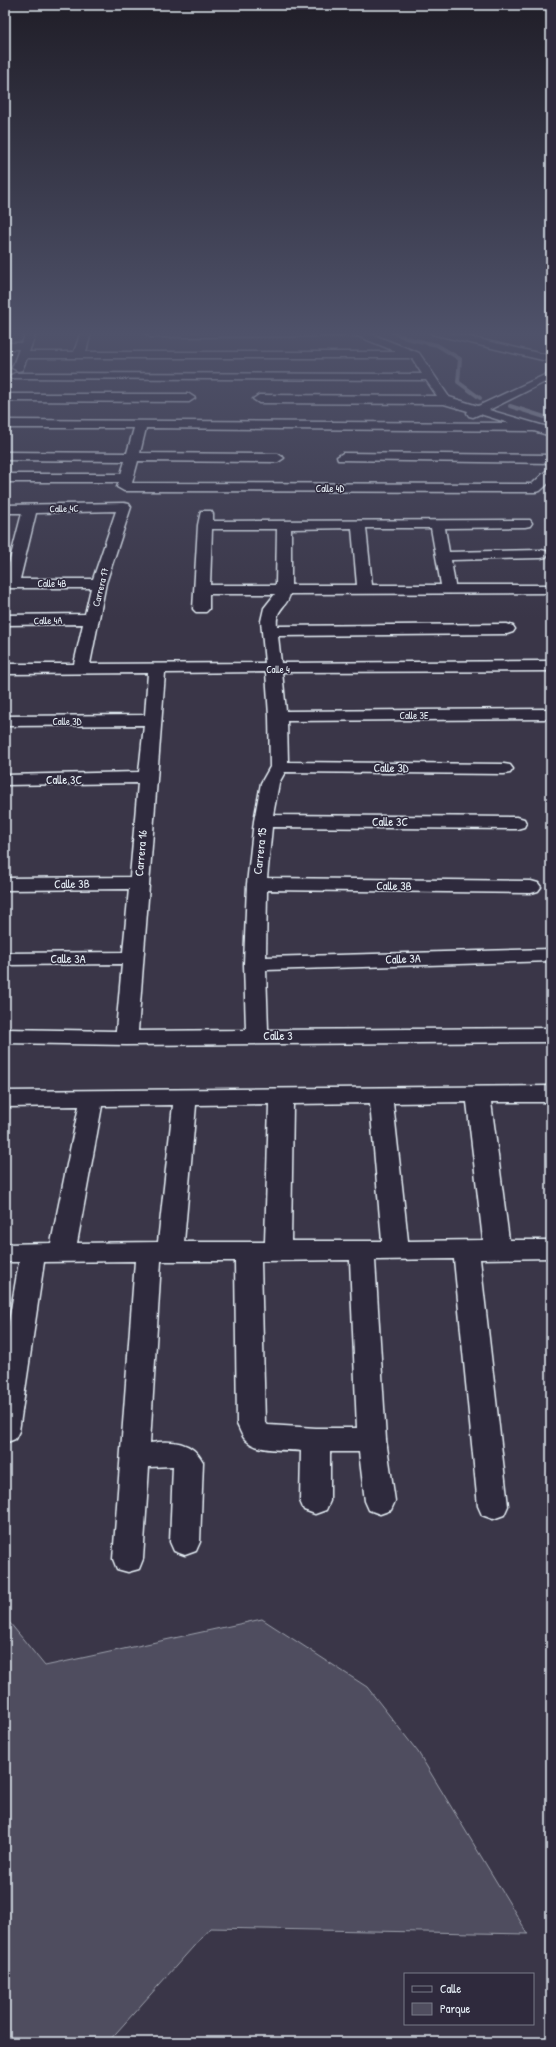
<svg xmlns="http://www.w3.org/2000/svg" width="556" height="2047" viewBox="0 0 556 2047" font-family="'Patrick Hand',sans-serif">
	<rect width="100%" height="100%" fill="#3a3648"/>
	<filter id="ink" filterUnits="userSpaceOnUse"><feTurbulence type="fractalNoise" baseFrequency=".025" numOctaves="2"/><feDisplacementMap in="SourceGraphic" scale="8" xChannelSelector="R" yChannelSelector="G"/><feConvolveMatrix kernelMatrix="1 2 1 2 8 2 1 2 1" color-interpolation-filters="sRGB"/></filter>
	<g filter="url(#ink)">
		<path fill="#504e5f" stroke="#9ca0ac" d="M 5,1617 L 45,1666 L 262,1619 L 367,1687 L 418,1752 L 528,1934 L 210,1928 L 108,2042 L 5,2042 Z"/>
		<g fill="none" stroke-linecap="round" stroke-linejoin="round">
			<g stroke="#a2a6b1" stroke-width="4">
				<path d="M 393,332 L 406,338 L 437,345 L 460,359 L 458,382 L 480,398"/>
				<path d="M 510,406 L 551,419"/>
			</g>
			<g stroke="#e8f1f8" stroke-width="3">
				<g id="minor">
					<path d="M 26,332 L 36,332 L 29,352 L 74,352 L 81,332 L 91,332 L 86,352 L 397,352 L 358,336 L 151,337 L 146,334 L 148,332 L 366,332 L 419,353 L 449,397 L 478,406 L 551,372 L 551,379 L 489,410 L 551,428 L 551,436 L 534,431 L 146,428 L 140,453 L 278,454 L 284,458 L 278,462 L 138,461 L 132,483 L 532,484 L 546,471 L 551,470 L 551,481 L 540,491 L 535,492 L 124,491 L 117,487 L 119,482 L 5,482 L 5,474 L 121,474 L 125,461 L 5,460 L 5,452 L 127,453 L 134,428 L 5,428 L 5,420 L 509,423 L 480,414 L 473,417 L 469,416 L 467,413 L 468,411 L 444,404 L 259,403 L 253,399 L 259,395 L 437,396 L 426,380 L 11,378 L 9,376 L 15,373 L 422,374 L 412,358 L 27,358 L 22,370 L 18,371 L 12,368 L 19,349 L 5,349 L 5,343 L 22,343 Z"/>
					<path d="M 431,332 L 448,332 L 551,356 L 551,362 L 432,334 Z"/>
					<path d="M 10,394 L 189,394 L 195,398 L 189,402 L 6,401 L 6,395 Z"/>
					<path d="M 343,453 L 551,455 L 551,463 L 338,460 L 337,457 Z"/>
					<path d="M 124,503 L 129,504 L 131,507 L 106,583 L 90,664 L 265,663 L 261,621 L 264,608 L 275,594 L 209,594 L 209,609 L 206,612 L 196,612 L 193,609 L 198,525 L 201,511 L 211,511 L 213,514 L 213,521 L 530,520 L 532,523 L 530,526 L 525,527 L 445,528 L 449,552 L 541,550 L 546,551 L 548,554 L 546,557 L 541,558 L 451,560 L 455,585 L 551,585 L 551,593 L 290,594 C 287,608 275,608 277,626 L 507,624 L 513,626 L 515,629 L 513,632 L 507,634 L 278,636 L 281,663 L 551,661 L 551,671 L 282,672 L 286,711 L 551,709 L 551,719 L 287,721 L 288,762 L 504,764 L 510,765 L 513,769 L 510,773 L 504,774 L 285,772 L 279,783 L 273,815 L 517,817 L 524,819 L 526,823 L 524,827 L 517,829 L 272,827 L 267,878 L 531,881 L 538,883 L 541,887 L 538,891 L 531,893 L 267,890 L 266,957 L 551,949 L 551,961 L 266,970 L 268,1030 L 551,1028 L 551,1042 L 126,1045 L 5,1043 L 5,1029 L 116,1031 L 122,964 L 5,965 L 5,953 L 123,952 L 129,889 L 5,890 L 5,878 L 130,877 L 138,783 L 5,785 L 5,775 L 139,772 L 144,725 L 5,726 L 5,716 L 145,715 L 148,673 L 5,674 L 5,664 L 74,664 L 83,624 L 5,625 L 5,615 L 85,614 L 91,588 L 5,588 L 5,579 L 22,513 L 5,513 L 5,505 ZM 116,511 L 93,579 L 20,579 L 36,513 ZM 352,528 L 357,585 L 291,585 L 291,529 ZM 366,528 L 431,528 L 441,585 L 372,585 ZM 212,529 L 277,529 L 276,585 L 210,585 ZM 266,672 L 269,716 L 270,767 L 261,783 L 254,821 L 247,884 L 244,964 L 246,1030 L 138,1031 L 165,673 Z"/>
					<path d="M 551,1086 L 551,1102 L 491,1102 L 509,1240 L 551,1240 L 551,1258 L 480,1259 L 508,1506 L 504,1515 L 493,1519 L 482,1515 L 478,1506 L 454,1259 L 375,1260 L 386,1440 L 395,1501 L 391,1510 L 380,1514 L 369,1510 L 365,1501 L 359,1452 L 330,1452 L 330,1501 L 326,1510 L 315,1514 L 304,1510 L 300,1501 L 301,1451 C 285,1449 256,1453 244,1438 C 241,1434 239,1428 237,1424 L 235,1261 L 161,1261 L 150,1443 C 172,1440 192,1441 203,1462 L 200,1542 L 196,1551 L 185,1555 L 174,1551 L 170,1542 L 173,1466 L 149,1467 L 143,1559 L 139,1569 L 128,1572 L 117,1569 L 113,1559 L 135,1261 L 44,1262 L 19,1431 L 15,1439 L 5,1443 L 5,1345 L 19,1262 L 5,1262 L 5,1244 L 51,1243 L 79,1106 L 5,1107 L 5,1091 ZM 467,1102 L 483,1240 L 408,1241 L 393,1103 ZM 370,1103 L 382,1241 L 291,1241 L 293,1104 ZM 269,1104 L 265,1242 L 184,1242 L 196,1105 ZM 173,1105 L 158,1242 L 77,1243 L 102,1106 ZM 350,1260 L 357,1428 L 316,1428 L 268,1425 L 265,1423 L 261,1261 Z"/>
				</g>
			</g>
			<use href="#minor" fill="#2f2a3d" fill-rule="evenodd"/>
		</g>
	</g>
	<linearGradient id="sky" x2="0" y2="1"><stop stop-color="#201e28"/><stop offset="0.54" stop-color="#4f526a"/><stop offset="1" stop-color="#4f526a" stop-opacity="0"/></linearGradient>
	<rect width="556" height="618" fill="url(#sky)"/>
	<g text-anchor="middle" stroke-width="3" stroke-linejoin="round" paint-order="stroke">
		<g font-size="10" fill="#e8f1f8" stroke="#2f2a3d">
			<text x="330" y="492">Calle 4D</text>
			<text transform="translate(64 508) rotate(-1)" y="4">Calle 4C</text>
			<text x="52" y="587">Calle 4B</text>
			<text transform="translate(100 587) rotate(-76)" y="4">Carrera 17</text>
			<text transform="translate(48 620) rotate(-1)" y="4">Calle 4A</text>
			<text x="278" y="673">Calle 4</text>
			<text x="414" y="719">Calle 3E</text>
			<text x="67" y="725">Calle 3D</text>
		</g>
		<g font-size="12" fill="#e8f1f8" stroke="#2f2a3d">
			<text transform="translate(391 768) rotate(1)" y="4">Calle 3D</text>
			<text x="64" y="784">Calle 3C</text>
			<text x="390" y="826">Calle 3C</text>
			<text transform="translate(260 851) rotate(-84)" y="4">Carrera 15</text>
			<text transform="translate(141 853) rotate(-85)" y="4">Carrera 16</text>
			<text transform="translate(72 884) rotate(-1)" y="4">Calle 3B</text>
			<text transform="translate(394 886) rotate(1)" y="4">Calle 3B</text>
			<text x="68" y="963">Calle 3A</text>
			<text transform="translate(403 959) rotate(-2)" y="4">Calle 3A</text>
			<text x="278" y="1040">Calle 3</text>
		</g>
	</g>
	<rect width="556" height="2047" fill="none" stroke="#2f2a3d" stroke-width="20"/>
	<rect x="10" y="10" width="536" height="2027" fill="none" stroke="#e8f1f8" stroke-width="1.5" filter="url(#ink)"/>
	<rect x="404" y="1973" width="130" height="52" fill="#2f2a3d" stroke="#797a88"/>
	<rect x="412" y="1986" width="20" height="6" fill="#2f2a3d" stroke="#797a88"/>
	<text x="440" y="1993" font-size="12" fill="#e8f1f8">Calle</text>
	<rect x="412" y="2003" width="20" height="12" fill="#504e5f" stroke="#797a88"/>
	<text x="440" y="2013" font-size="12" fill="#e8f1f8">Parque</text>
</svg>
